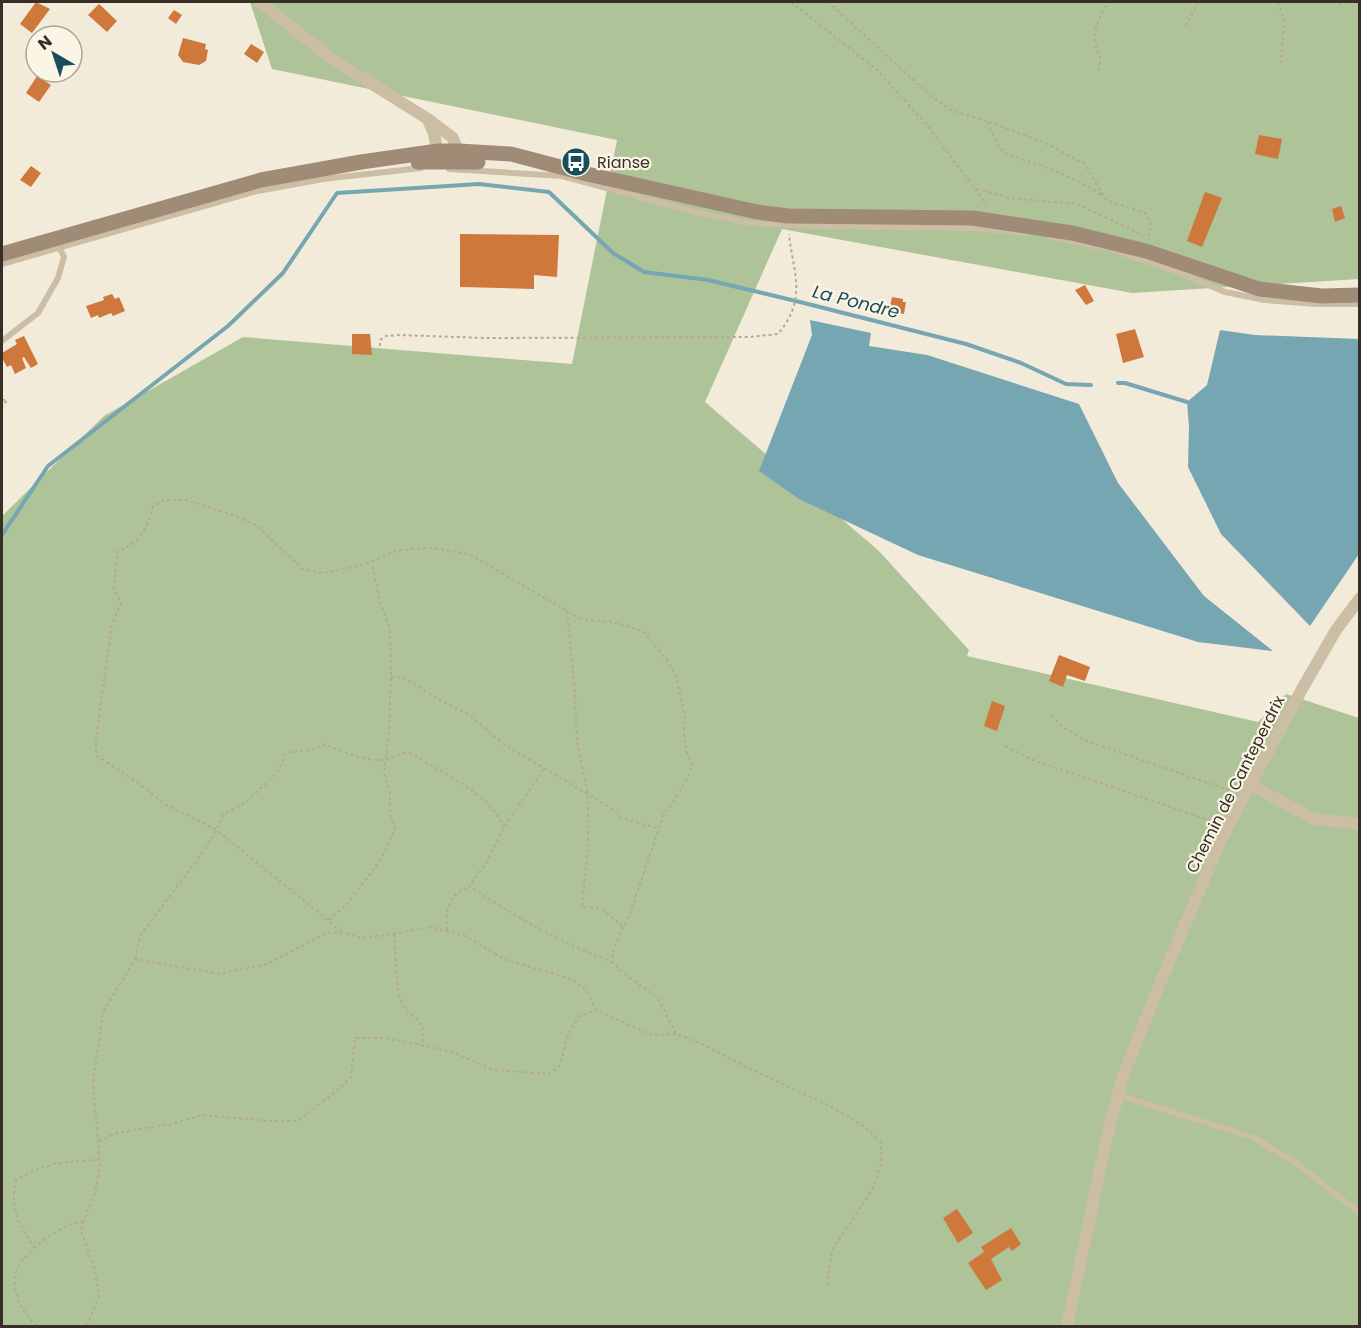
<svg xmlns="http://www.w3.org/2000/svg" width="1361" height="1328" viewBox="0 0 1361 1328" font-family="Poppins,sans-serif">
	<rect width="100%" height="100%" fill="#f3ebd9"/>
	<path fill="#aec398" d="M 250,2 L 1359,2 L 1359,279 L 1132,293 L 782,229 L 705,402 L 879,551 L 969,650 L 967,656 L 1258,722 L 1286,694 L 1359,718 L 1359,1326 L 2,1326 L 2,516 L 104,416 L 243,337 L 572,364 L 617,140 L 272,69 Z"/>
	<g fill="#76a6b2">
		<path d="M 810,320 L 871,333 L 869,346 L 927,355 L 1079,404 L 1118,483 L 1204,596 L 1273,651 L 1198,642 L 918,555 L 799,499 L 759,471 L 812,335 Z"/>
		<path d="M 1220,330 L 1255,335 L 1359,339 L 1359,554 L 1310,626 L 1221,534 L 1188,467 L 1189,427 L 1187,402 L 1207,385 Z"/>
	</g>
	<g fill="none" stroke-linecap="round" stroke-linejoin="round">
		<g stroke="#76a6b2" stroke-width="4">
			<path d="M 1118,383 L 1125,383 L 1187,402"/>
			<path d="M 2,535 L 48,466 L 228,326 L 283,273 L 337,193 L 479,184 L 549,192 L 613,253 L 644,272 L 708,280 L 800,302 L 966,344 L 1021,363 L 1066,384 L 1091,385"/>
		</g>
	</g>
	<g fill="#ce783c">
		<path d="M 36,2 L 50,9 L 32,33 L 20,24 Z"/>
		<path d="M 99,4 L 117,21 L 107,32 L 88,15 Z"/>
		<path d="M 174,10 L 182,15 L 176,24 L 168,18 Z"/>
		<path d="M 183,38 L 206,44 L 205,49 L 208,50 L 206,61 L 199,65 L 183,62 L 178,55 Z"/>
		<path d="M 251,44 L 264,52 L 257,63 L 244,54 Z"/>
		<path d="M 37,76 L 51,85 L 39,102 L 26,93 Z"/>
		<path d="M 1259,135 L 1282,139 L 1278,159 L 1255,154 Z"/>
		<path d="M 31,166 L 41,173 L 31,187 L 20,180 Z"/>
		<path d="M 1205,192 L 1222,198 L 1202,247 L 1187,241 Z"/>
		<path d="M 1341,206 L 1345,218 L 1335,222 L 1332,209 Z"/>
		<path d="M 460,234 L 559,235 L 557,277 L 534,275 L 534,289 L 460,287 Z"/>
		<path d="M 1085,285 L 1094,301 L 1086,305 L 1075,290 Z"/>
		<path d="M 112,294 L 115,299 L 119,297 L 125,311 L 113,316 L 111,313 L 99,318 L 98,315 L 91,318 L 86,306 L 104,300 L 103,297 Z"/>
		<path d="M 892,297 L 903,299 L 903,302 L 906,302 L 904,314 L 889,311 Z"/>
		<path d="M 1135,329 L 1144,357 L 1123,363 L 1116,334 Z"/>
		<path d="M 352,334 L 370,334 L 372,355 L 352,354 Z"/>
		<path d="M 24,336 L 38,364 L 31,368 L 24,357 L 22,358 L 26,368 L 15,374 L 11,365 L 7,367 L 2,358 L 2,353 L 17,344 L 15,340 Z"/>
		<path d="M 1059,655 L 1090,667 L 1085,681 L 1067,675 L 1063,687 L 1049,681 Z"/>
		<path d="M 992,701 L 1005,706 L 997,731 L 984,726 Z"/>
		<path d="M 957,1209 L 973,1233 L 958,1243 L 943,1218 Z"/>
		<path d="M 1011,1228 L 1021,1244 L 1012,1251 L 1009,1247 L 991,1259 L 1002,1280 L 986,1290 L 968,1263 L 984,1252 L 981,1247 Z"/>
	</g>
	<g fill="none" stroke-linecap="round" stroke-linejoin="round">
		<g stroke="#b8a78f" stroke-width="2" stroke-dasharray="3 3" stroke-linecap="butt">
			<path d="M 791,2 L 877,70 L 927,125 L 987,205"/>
			<path d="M 828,2 L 931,96 L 953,111 L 990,122 L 1045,143 L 1085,164 L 1106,200 L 1145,213 L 1151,223 L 1149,236"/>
			<path d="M 1278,2 L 1284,21 L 1281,63"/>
			<path d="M 1339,2 L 1341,8"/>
			<path d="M 1186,26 L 1198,2"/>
			<path d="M 1098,71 C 1103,55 1098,56 1095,43 C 1092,31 1102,11 1109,2"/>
			<path d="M 987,122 L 998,145 L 1005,153 C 1039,166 1073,175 1103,196"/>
			<path d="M 977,189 L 1010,198 L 1077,204 L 1143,235"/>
			<path d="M 380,346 L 380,340 L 386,336 L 399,335 L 485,338 L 748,337 L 778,334 C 808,298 793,273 789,234"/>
			<path d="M 2,400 L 7,400 L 2,407"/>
			<path d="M 567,611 L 575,693 L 577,742 L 588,794 L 588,847 L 582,907 L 602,909 L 623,927"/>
			<path d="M 391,677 L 404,678 L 438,699 L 471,716 L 502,743 L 608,806 L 622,818 L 657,828"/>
			<path d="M 1052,715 L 1060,725 L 1084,740 L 1234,792"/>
			<path d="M 1005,746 L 1033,760 L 1217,823"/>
			<path d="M 544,769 L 504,827 L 486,863 L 469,886 C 514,916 561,943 612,962"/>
			<path d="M 328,920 L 215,829 L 166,805 L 138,783 L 96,755 L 96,739 L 112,624 L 121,603 L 114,588 L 117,552 C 141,542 146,530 153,506 L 164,500 L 186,500 L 232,515 L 256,525 L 303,569 L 323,573 L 366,564 L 398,550 L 431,548 L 469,554 L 581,619 L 612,622 L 643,631 L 669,663 L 677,680 L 685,716 L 684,734 L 686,750 L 692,765 L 688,777 L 678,795 L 663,816 L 631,911 L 614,948 L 612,962 L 623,973 L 658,998 L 676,1034"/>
			<path d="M 447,930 C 446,907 447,897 469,886"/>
			<path d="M 341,932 L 328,920 L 347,904 L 368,877 L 384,854 L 395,829 L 390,812 L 390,792 L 384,773 L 389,730 L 391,677 L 390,629 L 380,602 L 372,563"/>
			<path d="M 394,934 C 396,950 395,993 403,1005 C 414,1022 427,1016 422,1045"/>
			<path d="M 135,959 L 140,936 L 197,860 L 214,835 L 223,815 L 246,802 L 263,786 L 278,772 L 286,753 L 316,749 L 323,744 C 343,751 363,761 385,760 C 394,759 401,750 411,754 C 418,756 425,762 431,765 C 457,781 492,798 504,827"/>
			<path d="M 99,1141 L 117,1133 L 171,1124 L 202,1115 L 270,1121 L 298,1121 L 338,1090 L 351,1077 L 355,1038 L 384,1038 L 422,1045 L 455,1053 L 494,1070 L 549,1074 L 560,1065 L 568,1034 L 579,1016 L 596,1010 L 652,1035 L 676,1034 L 702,1044 L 742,1065 L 828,1105 L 864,1126 L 881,1143 L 881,1164 L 872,1190 L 832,1250 L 827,1285"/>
			<path d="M 34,1248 C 48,1237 64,1223 83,1222"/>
			<path d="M 37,1326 C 21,1313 9,1287 18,1267 C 21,1260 29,1254 34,1248 C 18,1220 10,1213 16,1180 C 49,1161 62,1162 99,1160"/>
			<path d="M 87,1326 L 99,1296 L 94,1267 L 81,1231 L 83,1222 L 95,1193 L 100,1164 L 93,1083 L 103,1012 L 135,959 L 220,974 L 267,964 L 327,933 L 341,932 L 361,938 L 385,935 L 432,927 L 465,936 L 506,960 L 572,979 L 587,991 L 596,1010"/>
		</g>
		<g stroke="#ccbda5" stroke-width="6">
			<path d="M 449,169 L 562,176 L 695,212 L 750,223 L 812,226 L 972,228 L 1026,233"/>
			<path d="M 1051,237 L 1103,248"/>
			<path d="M 1113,250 L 1172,270 L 1225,292 L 1265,300 L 1316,304 L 1360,304"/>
			<path d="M 2,264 L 253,192 L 323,179 L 421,168"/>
			<path d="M 2,341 L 38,313 L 58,278 L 64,257 L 58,245"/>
			<path d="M 1118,1095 L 1252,1137 L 1292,1160 L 1360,1213"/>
		</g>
		<g stroke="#ccbda5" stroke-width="12">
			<path d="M 260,2 L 332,59 L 428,119 L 453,138 L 460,157"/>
			<path d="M 428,120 L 434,134 L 439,158"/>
			<path d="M 1251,785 L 1314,819 L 1360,824"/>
			<path d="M 1067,1326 L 1106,1141 L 1122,1079 L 1155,995 L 1221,840 L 1302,689 L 1336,630 L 1360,598"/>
		</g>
		<g stroke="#a08c76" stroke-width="15">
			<path d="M 418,162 L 478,162"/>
			<path d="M 2,254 L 261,180 L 361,162 L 438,151 L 459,151 L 511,154 L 587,174 L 757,212 L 788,216 L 972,218 L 1072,233 L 1146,251 L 1259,289 L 1322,296 L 1360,295"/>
		</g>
	</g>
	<defs>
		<g id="bus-disc" transform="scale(1.5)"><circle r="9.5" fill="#194c5c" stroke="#fbf5e6"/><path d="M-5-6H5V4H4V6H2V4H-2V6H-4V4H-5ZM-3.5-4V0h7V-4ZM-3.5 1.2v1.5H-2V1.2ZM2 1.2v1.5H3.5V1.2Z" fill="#fff"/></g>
	</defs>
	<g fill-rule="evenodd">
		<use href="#bus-disc" x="576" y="162"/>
	</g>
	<g text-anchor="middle" stroke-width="4.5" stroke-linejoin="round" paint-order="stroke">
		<g font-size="16" fill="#372f27" stroke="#fbf5e6" text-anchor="start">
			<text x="597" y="168">Rianse</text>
		</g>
		<g font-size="16" fill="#372f27" stroke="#fbf5e6">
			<text transform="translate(1235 784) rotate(-63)" y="6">Chemin de Canteperdrix</text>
		</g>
		<g font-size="18" font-style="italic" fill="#194c5c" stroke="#fbf5e6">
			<text transform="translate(856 302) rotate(14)" y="6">La Pondre</text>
		</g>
	</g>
	<rect width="1361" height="1328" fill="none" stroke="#372f27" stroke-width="6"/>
	<g transform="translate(54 54) rotate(321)"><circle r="28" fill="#fbf5e6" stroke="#ada69a" stroke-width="1.5"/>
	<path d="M0-4.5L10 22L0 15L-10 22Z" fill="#194c5c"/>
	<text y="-9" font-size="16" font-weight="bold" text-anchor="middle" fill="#372f27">N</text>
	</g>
</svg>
